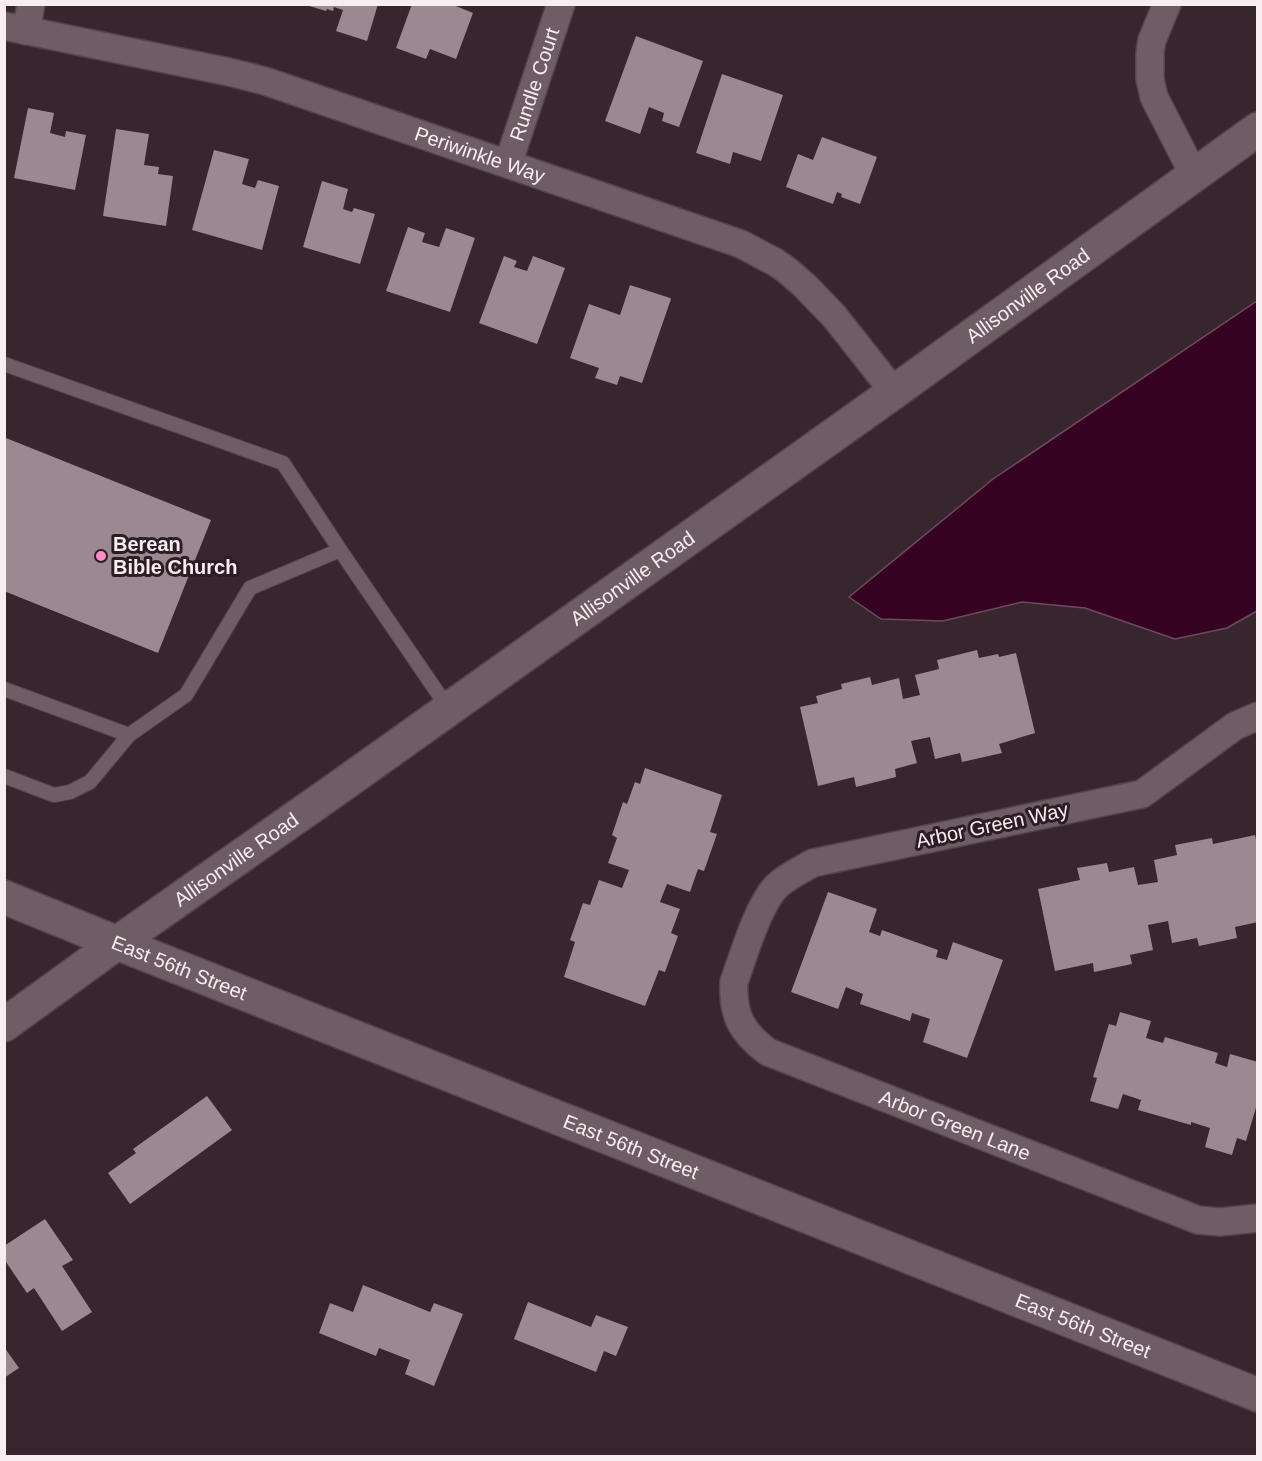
<svg xmlns="http://www.w3.org/2000/svg" width="1262" height="1461" viewBox="0 0 1262 1461" font-family="Helvetica,sans-serif">
	<rect width="100%" height="100%" fill="#37262e"/>
	<path fill="#350321" stroke="#70495f" stroke-width="1.5" d="M 1257,301 L 1257,611 L 1227,628 L 1175,639 L 1085,608 L 1022,602 L 943,621 L 881,619 L 849,597 L 993,479 Z"/>
	<g fill="#9c8891">
		<path d="M 378,4 L 367,41 L 336,31 L 343,10 L 334,7 L 333,11 L 327,9 L 326,11 L 306,5 Z"/>
		<path d="M 412,4 L 451,4 L 473,13 L 456,59 L 430,49 L 426,59 L 396,48 Z"/>
		<path d="M 636,36 L 703,61 L 679,127 L 662,121 L 664,113 L 649,107 L 640,134 L 605,121 Z"/>
		<path d="M 722,74 L 783,95 L 761,161 L 733,152 L 730,164 L 696,153 Z"/>
		<path d="M 28,108 L 54,113 L 50,133 L 65,137 L 66,131 L 86,135 L 75,190 L 14,178 Z"/>
		<path d="M 116,129 L 149,134 L 144,165 L 159,167 L 158,174 L 173,176 L 166,226 L 103,216 Z"/>
		<path d="M 822,137 L 877,157 L 860,204 L 841,197 L 842,194 L 837,192 L 833,204 L 786,187 L 798,154 L 813,160 Z"/>
		<path d="M 214,150 L 249,159 L 242,184 L 255,188 L 258,180 L 279,186 L 262,250 L 192,230 Z"/>
		<path d="M 322,181 L 348,189 L 343,209 L 352,212 L 354,208 L 375,214 L 360,264 L 303,247 Z"/>
		<path d="M 408,227 L 425,233 L 422,242 L 439,247 L 446,228 L 475,238 L 450,312 L 386,291 Z"/>
		<path d="M 504,256 L 517,261 L 514,267 L 527,271 L 533,256 L 565,268 L 537,344 L 479,323 Z"/>
		<path d="M 630,285 L 670,298 L 671,299 L 642,383 L 620,376 L 617,385 L 595,378 L 599,368 L 570,358 L 589,304 L 620,315 Z"/>
		<path d="M 6,438 L 211,520 L 158,653 L 4,591 L 4,442 Z"/>
		<path d="M 977,650 L 979,658 L 998,654 L 999,657 L 1016,653 L 1035,733 L 999,744 L 1002,753 L 962,762 L 960,753 L 935,759 L 930,737 L 911,741 L 917,763 L 895,769 L 896,777 L 856,787 L 854,777 L 818,786 L 800,707 L 818,703 L 816,696 L 842,689 L 841,684 L 870,677 L 872,685 L 899,678 L 903,699 L 920,695 L 915,675 L 939,669 L 937,660 Z"/>
		<path d="M 645,768 L 722,795 L 710,832 L 717,834 L 704,871 L 698,869 L 690,892 L 667,884 L 660,902 L 680,909 L 671,933 L 678,936 L 665,972 L 659,970 L 645,1006 L 564,977 L 575,942 L 570,940 L 583,903 L 590,905 L 599,880 L 622,888 L 629,870 L 608,863 L 617,838 L 612,835 L 623,802 L 627,804 L 635,782 L 640,784 Z"/>
		<path d="M 1255,835 L 1258,849 L 1258,922 L 1235,927 L 1237,938 L 1199,946 L 1197,938 L 1172,943 L 1168,921 L 1148,925 L 1153,950 L 1130,955 L 1132,964 L 1094,972 L 1093,963 L 1055,971 L 1038,889 L 1080,880 L 1077,868 L 1107,863 L 1109,872 L 1134,867 L 1138,885 L 1158,882 L 1154,860 L 1177,855 L 1175,845 L 1212,838 L 1213,844 Z"/>
		<path d="M 828,892 L 877,909 L 869,932 L 880,936 L 882,930 L 938,950 L 936,957 L 947,960 L 953,942 L 1003,960 L 967,1058 L 923,1042 L 930,1019 L 912,1013 L 910,1021 L 860,1004 L 863,994 L 846,987 L 838,1009 L 791,992 Z"/>
		<path d="M 1120,1012 L 1151,1021 L 1146,1038 L 1163,1043 L 1165,1037 L 1218,1053 L 1215,1063 L 1227,1067 L 1230,1054 L 1258,1062 L 1258,1101 L 1246,1141 L 1237,1138 L 1232,1155 L 1205,1147 L 1210,1128 L 1191,1122 L 1191,1125 L 1138,1110 L 1141,1100 L 1123,1094 L 1118,1109 L 1090,1101 L 1097,1078 L 1093,1077 L 1109,1024 L 1116,1026 Z"/>
		<path d="M 207,1096 L 232,1130 L 130,1204 L 108,1173 L 136,1153 L 133,1149 Z"/>
		<path d="M 45,1219 L 73,1260 L 62,1266 L 92,1312 L 62,1331 L 34,1288 L 27,1293 L 4,1259 L 4,1246 Z"/>
		<path d="M 363,1285 L 430,1312 L 434,1303 L 463,1314 L 434,1386 L 405,1374 L 410,1360 L 379,1348 L 376,1356 L 319,1333 L 330,1303 L 353,1312 Z"/>
		<path d="M 528,1302 L 591,1327 L 596,1315 L 628,1327 L 616,1356 L 604,1351 L 596,1372 L 514,1339 Z"/>
		<path d="M 4,1347 L 19,1368 L 4,1378 Z"/>
	</g>
	<g fill="none" stroke-linecap="round" stroke-linejoin="round">
		<g stroke="#52444b" stroke-width="16">
			<g id="service">
				<path d="M 4,364 L 283,463 L 340,550"/>
				<path d="M 4,689 L 129,735 L 186,695 L 250,588 L 340,550 L 448,708"/>
				<path d="M 4,776 L 54,795 L 70,792 L 90,782 L 129,735"/>
			</g>
		</g>
		<g stroke="#52444b" stroke-width="30">
			<g id="minor">
				<path d="M 1167,4 L 1152,40 L 1150,52 L 1150,79 L 1154,97 L 1194,175"/>
				<path id="s1" d="M 4,26 L 229,72 L 265,81 L 741,244 L 775,262 L 788,271 L 805,286 L 834,316 L 894,392"/>
				<path d="M 26,31 L 31,4"/>
				<path id="s2" d="M 508,164 L 561,4"/>
				<path id="s3" d="M 1258,716 L 1235,726 L 1142,794 L 813,863 C 801,870 789,875 778,885 C 759,902 743,957 734,982 C 732,1015 742,1033 768,1052 L 1198,1220 L 1220,1222 L 1258,1218"/>
			</g>
		</g>
		<g stroke="#52444b" stroke-width="36">
			<g id="tertiary">
				<path id="s4" d="M 4,897 L 117,943 L 1258,1395"/>
			</g>
		</g>
		<g stroke="#52444b" stroke-width="36">
			<g id="secondary">
				<path id="s5" d="M 4,1025 L 117,943 L 335,790 L 894,392 L 1258,129"/>
			</g>
		</g>
		<use href="#service" stroke="#6f5d65" stroke-width="14"/>
		<use href="#minor" stroke="#6f5d65" stroke-width="27"/>
		<use href="#tertiary" stroke="#6f5d65" stroke-width="33"/>
		<use href="#secondary" stroke="#6f5d65" stroke-width="33"/>
	</g>
	<circle fill="#fb8fc5" stroke="#2c1d24" stroke-width="2" cx="101" cy="556" r="6"/>
	<g text-anchor="middle" stroke-width="6" stroke-linejoin="round" paint-order="stroke">
		<g font-size="20" fill="#f8edf1" stroke="#2c1d24">
			<text dy="7" stroke="none"><textPath href="#s2" startOffset="84">Rundle Court</textPath></text>
			<text dy="7" stroke="none"><textPath href="#s1" startOffset="494">Periwinkle Way</textPath></text>
			<text dy="7" stroke="none"><textPath href="#s5" startOffset="1257">Allisonville Road</textPath></text>
			<text dy="7" stroke="none"><textPath href="#s5" startOffset="771">Allisonville Road</textPath></text>
			<text transform="translate(992 825) rotate(-12)" y="7">Arbor Green Way</text>
			<text dy="7" stroke="none"><textPath href="#s5" startOffset="285">Allisonville Road</textPath></text>
			<text dy="7" stroke="none"><textPath href="#s4" startOffset="189">East 56th Street</textPath></text>
			<text dy="7" stroke="none"><textPath href="#s3" startOffset="908">Arbor Green Lane</textPath></text>
			<text dy="7" stroke="none"><textPath href="#s4" startOffset="675">East 56th Street</textPath></text>
			<text dy="7" stroke="none"><textPath href="#s4" startOffset="1161">East 56th Street</textPath></text>
		</g>
		<g font-size="20" font-weight="bold" fill="#f8edf1" stroke="#2c1d24" text-anchor="start">
			<text x="113" y="551">Berean<tspan x="113" dy="23">Bible Church</tspan></text>
		</g>
	</g>
	<rect width="1262" height="1461" fill="none" stroke="#f8edf1" stroke-width="12"/>
</svg>
